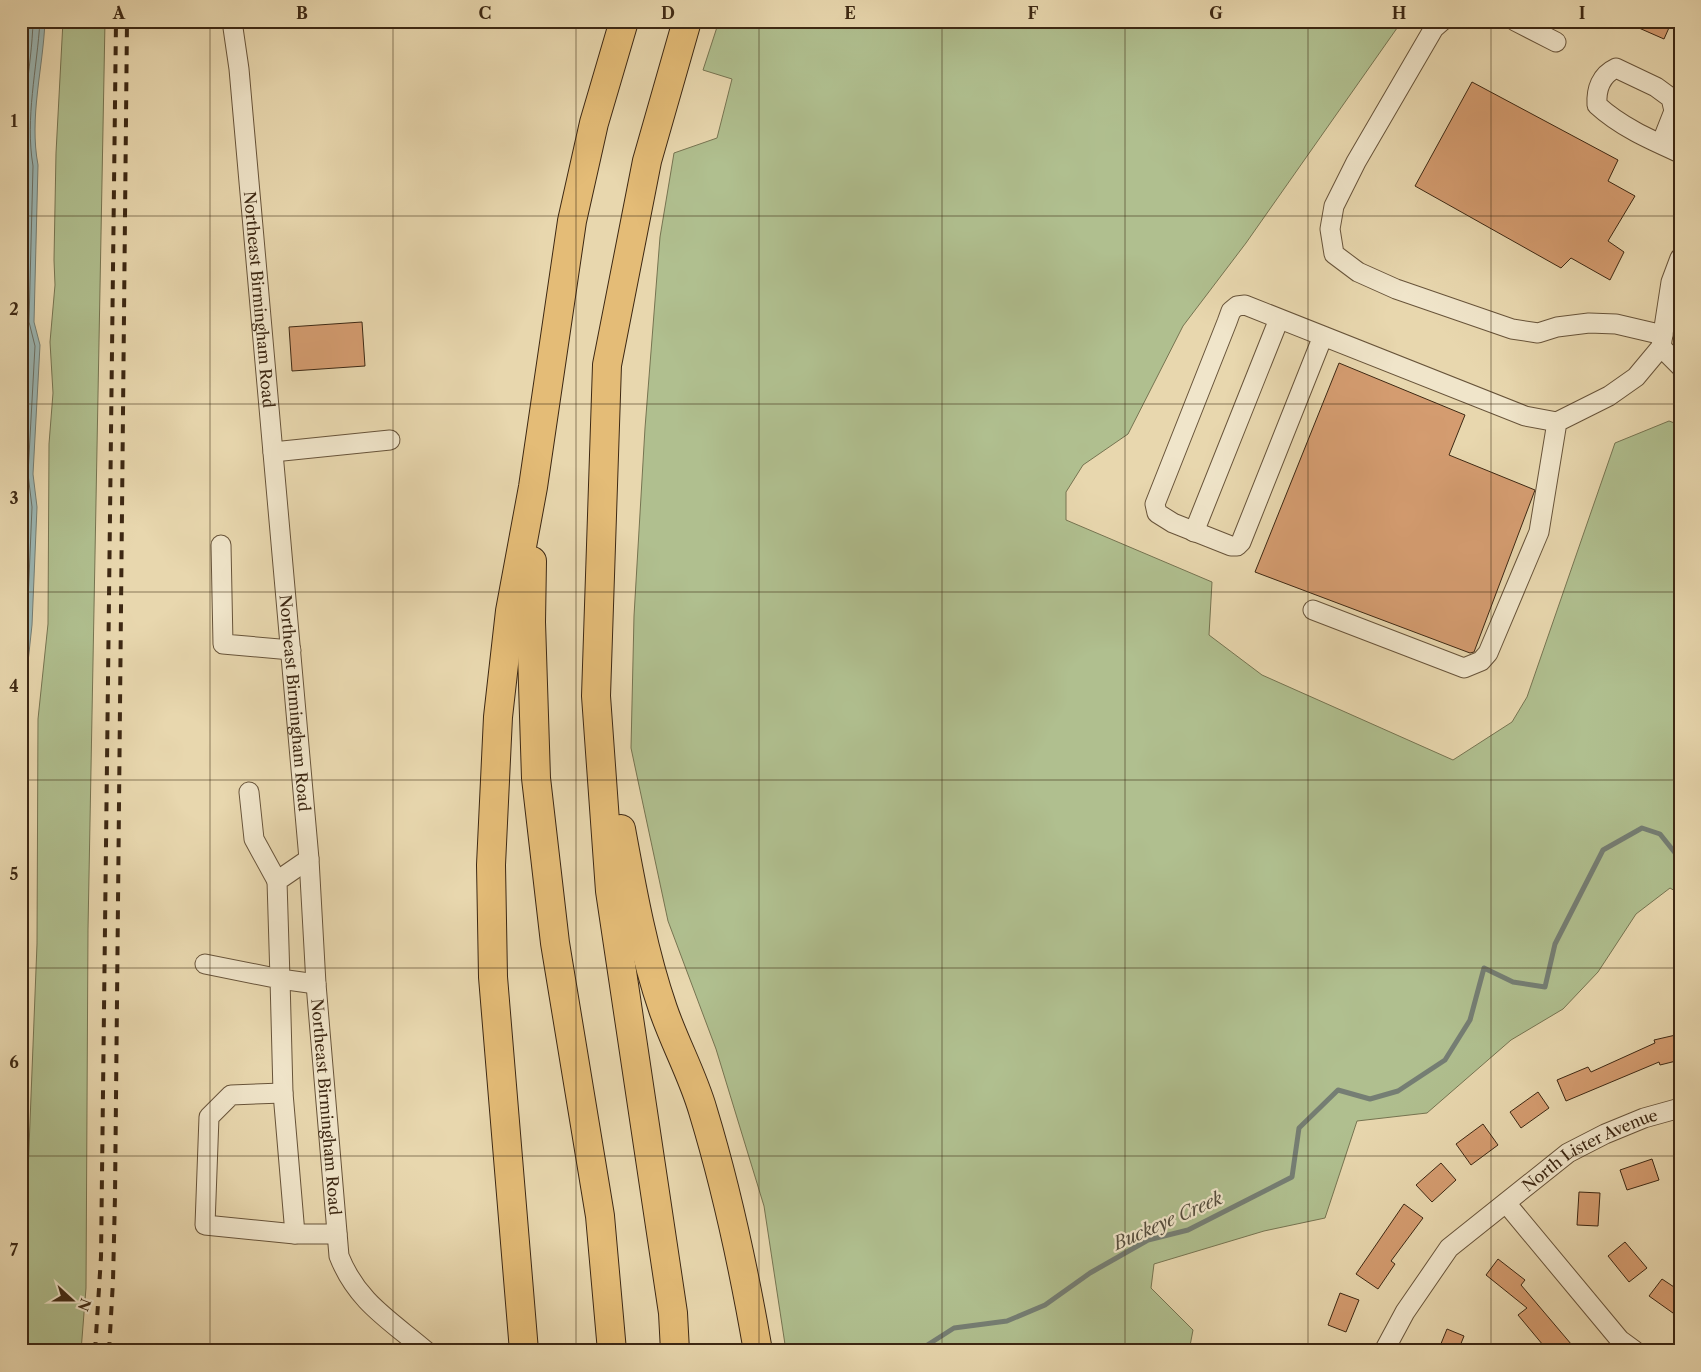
<svg xmlns="http://www.w3.org/2000/svg" width="1701" height="1372" viewBox="0 0 1701 1372" font-family="'Libre Caslon Text',serif">
	<rect width="100%" height="100%" fill="#e8d7ae"/>
	<filter id="stains"><feTurbulence type="fractalNoise" baseFrequency=".004" numOctaves="4"/><feColorMatrix values="0 0 0 0 .2 0 0 0 0 .09 0 0 0 0 .02 0 0 0 .5 -.17"/></filter>
	<radialGradient id="worn" r=".72"><stop offset=".6" stop-color="#630" stop-opacity="0"/><stop offset="1" stop-color="#630" stop-opacity=".3"/></radialGradient>
	<g fill="#b0bf8f" stroke="#767451">
		<path d="M 63,21 L 105,21 L 88,929 L 86,1288 L 81,1351 L 21,1351 L 37,944 L 38,719 L 48,624 L 49,444 L 53,393 L 50,342 L 55,285 L 54,260 L 56,153 Z"/>
		<path d="M 719,21 L 1402,21 L 1246,243 L 1183,326 L 1128,434 L 1083,465 L 1066,492 L 1066,520 L 1212,582 L 1209,635 L 1262,675 L 1453,760 L 1512,722 L 1527,697 L 1615,443 L 1669,421 L 1680,425 L 1680,894 L 1670,888 L 1636,914 L 1598,972 L 1563,1009 L 1511,1040 L 1427,1113 L 1357,1121 L 1325,1218 L 1264,1231 L 1154,1264 L 1151,1288 L 1193,1330 L 1189,1351 L 786,1351 L 764,1206 L 716,1049 L 668,921 L 631,748 L 634,616 L 645,428 L 660,237 L 674,153 L 717,138 L 732,79 L 703,70 Z"/>
	</g>
	<path fill="#9bb7b5" stroke="#757e74" d="M 21,21 L 45,21 C 43,69 29,117 38,165 L 34,322 L 40,345 L 33,474 L 37,507 L 32,625 L 24,699 L 26,756 L 21,928 Z"/>
	<g fill="none" stroke-linecap="round" stroke-linejoin="round">
		<g stroke="#6c7064" stroke-width="1">
			<path d="M 21,620 L 26,507 L 22,474 L 28,347 L 22,323 L 27,166 C 18,118 32,69 33,21"/>
			<path d="M 21,681 L 27,625 L 32,507 L 28,474 L 35,346 L 29,322 L 33,166 C 25,118 37,69 40,21"/>
		</g>
		<path stroke="#757e74" stroke-width="5" d="M 918,1351 L 954,1328 L 1007,1321 L 1045,1305 L 1090,1273 L 1148,1240 L 1188,1230 L 1292,1177 L 1299,1128 L 1338,1090 L 1370,1099 L 1398,1091 L 1445,1060 L 1470,1020 L 1484,968 L 1513,982 L 1545,987 L 1555,944 L 1603,850 L 1642,828 L 1660,834 L 1680,859"/>
	</g>
	<g fill="#d49c70" stroke="#3d2813">
		<path d="M 1623,21 L 1672,21 L 1664,39 Z"/>
		<path d="M 1472,82 L 1618,160 L 1608,181 L 1635,196 L 1608,241 L 1624,252 L 1610,280 L 1571,258 L 1561,268 L 1415,186 Z"/>
		<path d="M 362,322 L 365,366 L 292,371 L 289,327 Z"/>
		<path d="M 1339,363 L 1465,415 L 1449,455 L 1535,490 L 1474,652 L 1470,653 L 1255,572 Z"/>
		<path d="M 1680,1034 L 1680,1060 L 1660,1065 L 1659,1062 L 1566,1101 L 1557,1080 L 1588,1067 L 1591,1072 L 1655,1043 L 1654,1040 Z"/>
		<path d="M 1538,1092 L 1549,1108 L 1521,1128 L 1510,1112 Z"/>
		<path d="M 1483,1124 L 1498,1145 L 1471,1165 L 1456,1144 Z"/>
		<path d="M 1652,1159 L 1659,1180 L 1627,1190 L 1620,1170 Z"/>
		<path d="M 1441,1163 L 1456,1180 L 1432,1202 L 1416,1185 Z"/>
		<path d="M 1579,1192 L 1600,1193 L 1598,1226 L 1577,1225 Z"/>
		<path d="M 1404,1204 L 1423,1218 L 1391,1261 L 1395,1264 L 1378,1289 L 1356,1274 Z"/>
		<path d="M 1625,1242 L 1647,1268 L 1629,1282 L 1608,1256 Z"/>
		<path d="M 1498,1259 L 1525,1280 L 1521,1285 L 1577,1351 L 1548,1351 L 1518,1315 L 1527,1308 L 1486,1275 Z"/>
		<path d="M 1662,1279 L 1680,1291 L 1680,1318 L 1649,1296 Z"/>
		<path d="M 1340,1293 L 1359,1300 L 1346,1332 L 1328,1325 Z"/>
		<path d="M 1447,1329 L 1464,1336 L 1458,1351 L 1438,1351 Z"/>
	</g>
	<g fill="none" stroke-linecap="round" stroke-linejoin="round">
		<g stroke="#68543a" stroke-width="21">
			<g id="minor">
				<path id="s1" d="M 232,21 L 239,69 L 309,859 L 316,984 L 339,1256 C 357,1302 390,1320 426,1351"/>
				<path d="M 1442,21 L 1434,28 L 1356,162 L 1334,206 L 1330,229 L 1334,254 L 1358,272 L 1396,289 L 1512,329 L 1538,333 L 1557,327 L 1589,323 L 1616,324 L 1663,335"/>
				<path d="M 1515,21 L 1556,42"/>
				<path d="M 1661,144 L 1674,111 L 1671,98 L 1656,87 L 1616,68 C 1601,75 1596,89 1597,105 C 1621,127 1651,140 1680,153"/>
				<path d="M 1323,336 L 1241,542 L 1237,546 L 1231,546 L 1173,523 L 1157,513 L 1155,504 L 1227,322 L 1231,311 L 1237,306 L 1245,305 L 1525,416 L 1557,422"/>
				<path d="M 1661,347 L 1680,366"/>
				<path d="M 273,452 L 390,440"/>
				<path d="M 1194,532 L 1279,319"/>
				<path d="M 221,545 L 223,644 L 291,650"/>
				<path d="M 1313,610 L 1464,668 L 1481,661 L 1488,653 L 1539,532 L 1557,422 L 1609,396 L 1636,377 L 1661,347 L 1671,282 L 1680,258"/>
				<path d="M 249,792 L 254,839 L 277,881"/>
				<path d="M 309,859 L 277,881 L 280,979 L 316,984"/>
				<path d="M 205,964 L 280,979 L 283,1093 L 295,1234 L 337,1234"/>
				<path d="M 283,1093 L 231,1095 L 209,1117 L 205,1225 L 295,1234"/>
				<path d="M 1506,1203 L 1620,1340 L 1635,1351"/>
				<path id="s2" d="M 1384,1351 L 1405,1312 L 1449,1248 L 1568,1153 L 1605,1134 L 1644,1118 L 1680,1108"/>
			</g>
		</g>
		<g stroke="#3d2813" stroke-width="30">
			<g id="highway">
				<path d="M 532,561 L 531,622 L 536,778 L 555,943 L 600,1216 L 612,1351"/>
				<path d="M 621,829 C 632,889 643,951 663,1009 C 675,1044 693,1076 703,1111 C 727,1190 744,1270 758,1351"/>
				<path d="M 524,1351 L 493,977 L 491,865 L 498,717 L 510,611 L 533,487 L 572,221 L 594,123 L 624,21"/>
				<path d="M 675,1351 L 673,1313 L 610,891 L 596,696 L 607,365 L 647,161 L 687,21"/>
			</g>
		</g>
		<use href="#minor" stroke="#f0e5ca" stroke-width="19"/>
		<use href="#highway" stroke="#e4bc77" stroke-width="28"/>
		<g stroke="#3d2813" stroke-width="4" stroke-dasharray="9 9" stroke-linecap="butt">
			<path d="M 95,1351 L 101,1257 L 116,21"/>
			<path d="M 109,1351 L 113,1281 L 115,1196 L 127,21"/>
		</g>
	</g>
	<path fill="none" stroke="#3d2813" stroke-width="1" stroke-opacity="0.55" d="M 210,21 L 210,1351M 393,21 L 393,1351M 576,21 L 576,1351M 759,21 L 759,1351M 942,21 L 942,1351M 1125,21 L 1125,1351M 1308,21 L 1308,1351M 1491,21 L 1491,1351M 21,216 L 1680,216M 21,404 L 1680,404M 21,592 L 1680,592M 21,780 L 1680,780M 21,968 L 1680,968M 21,1156 L 1680,1156"/>
	<g text-anchor="middle" stroke-width="4.5" stroke-linejoin="round" paint-order="stroke">
		<g font-size="16" fill="#3d2813" stroke="#f0e5ca">
			<text dy="6" stroke="none"><textPath href="#s1" startOffset="280">Northeast Birmingham Road</textPath></text>
			<text dy="6" stroke="none"><textPath href="#s1" startOffset="685">Northeast Birmingham Road</textPath></text>
			<text dy="6" stroke="none"><textPath href="#s1" startOffset="1090">Northeast Birmingham Road</textPath></text>
			<text dy="6" stroke="none"><textPath href="#s2" startOffset="295">North Lister Avenue</textPath></text>
		</g>
		<g font-size="18" font-style="italic" fill="#544c3c" stroke="#f0e5ca">
			<text transform="translate(1168 1221) rotate(-24)" y="6">Buckeye Creek</text>
		</g>
	</g>
	<rect width="1701" height="1372" fill="none" stroke="#e8d7ae" stroke-width="55"/>
	<g transform="translate(72 1300) rotate(111)" stroke="#f0e5ca" stroke-width="4" paint-order="stroke">
	<path d="M0-4L9 19L0 12L-9 19Z" fill="#3d2813"/>
	<text y="-8" font-size="14" font-weight="bold" text-anchor="middle" fill="#3d2813">N</text>
	</g>
	<rect x="28" y="28" width="1646" height="1316" fill="none" stroke="#3d2813" stroke-width="2"/>
	<g font-size="16" text-anchor="middle" font-weight="bold" fill="#3d2813">
		<text x="119" y="19">A</text>
		<text x="302" y="19">B</text>
		<text x="485" y="19">C</text>
		<text x="668" y="19">D</text>
		<text x="850" y="19">E</text>
		<text x="1033" y="19">F</text>
		<text x="1216" y="19">G</text>
		<text x="1399" y="19">H</text>
		<text x="1582" y="19">I</text>
		<text x="14" y="127">1</text>
		<text x="14" y="315">2</text>
		<text x="14" y="504">3</text>
		<text x="14" y="692">4</text>
		<text x="14" y="880">5</text>
		<text x="14" y="1068">6</text>
		<text x="14" y="1256">7</text>
	</g>
	<rect width="100%" height="100%" filter="url(#stains)"/>
	<rect width="100%" height="100%" fill="url(#worn)"/>
</svg>
